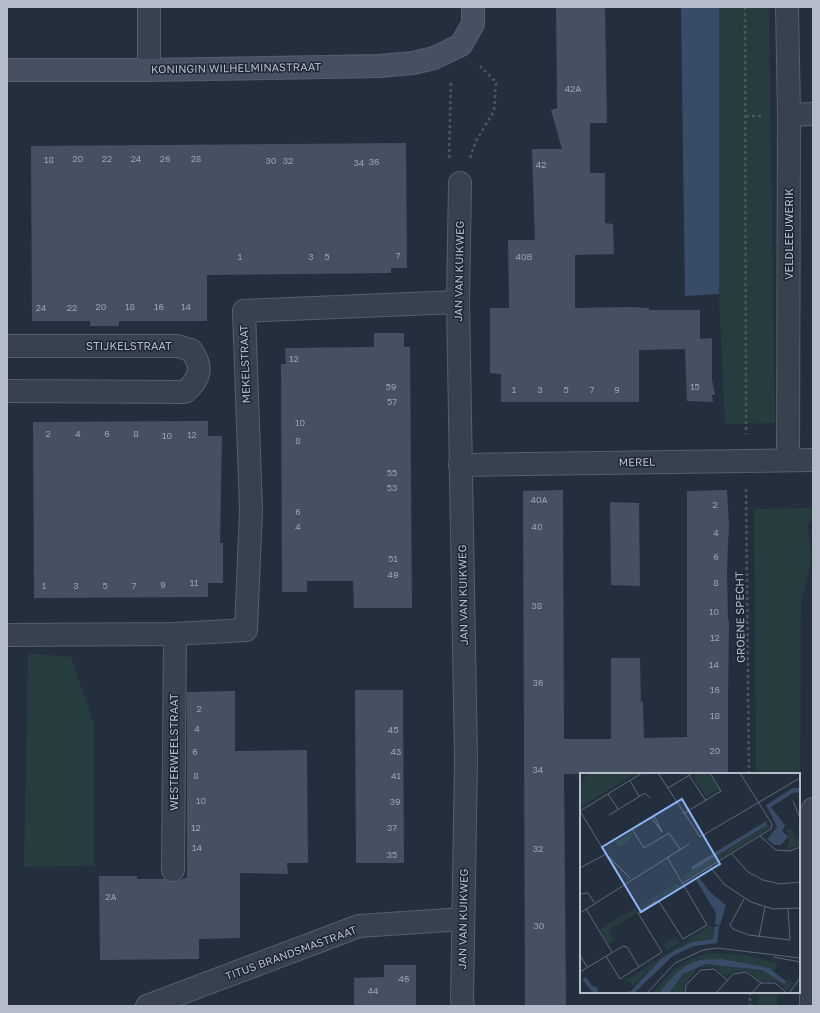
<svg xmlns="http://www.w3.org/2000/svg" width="820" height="1013" viewBox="0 0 820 1013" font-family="'Golos Text',sans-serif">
	<rect width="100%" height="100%" fill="#242f3e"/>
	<g fill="#263c3f">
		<path d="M 719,7 L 769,7 L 775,423 L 725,424 L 719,294 Z"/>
		<path d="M 813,508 L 811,520 L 807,527 L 810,538 L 811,562 L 801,604 L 800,808 L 799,774 L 756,774 L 754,509 Z"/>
		<path d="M 28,653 L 71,657 L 94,724 L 94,866 L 24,867 Z"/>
		<rect x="758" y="992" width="19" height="14"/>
	</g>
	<path fill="#394c67" d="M 681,7 L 719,7 L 719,294 L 685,296 Z"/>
	<g fill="#455162">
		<path d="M 556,7 L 605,7 L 607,123 L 590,123 L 590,173 L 605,173 L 605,223 L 613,224 L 614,254 L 575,255 L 575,308 L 631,307 L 649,308 L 649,310 L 700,310 L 700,339 L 712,338 L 712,380 L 715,395 L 712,395 L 713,402 L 687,401 L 685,349 L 639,350 L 639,402 L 501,402 L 501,374 L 490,373 L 490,308 L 509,308 L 508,240 L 535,240 L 532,149 L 562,149 L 551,110 L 557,108 Z"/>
		<path d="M 406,143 L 407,268 L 391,268 L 391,273 L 207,275 L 207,321 L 119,321 L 119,326 L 90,326 L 90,321 L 32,321 L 31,146 Z"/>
		<path d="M 374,333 L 404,333 L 404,347 L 410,347 L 412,608 L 354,608 L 353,581 L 307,581 L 307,592 L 282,592 L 281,364 L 286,364 L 285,348 L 374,347 Z"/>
		<path d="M 208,421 L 208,436 L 222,436 L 220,543 L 223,543 L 223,583 L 208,583 L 208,597 L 34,598 L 33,422 Z"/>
		<path d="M 563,490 L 564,739 L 611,739 L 611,658 L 640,658 L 641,702 L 643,702 L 644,738 L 687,737 L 687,491 L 727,490 L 729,526 L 728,544 L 727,572 L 728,621 L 729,621 L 728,696 L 728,774 L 564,774 L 566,1006 L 525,1006 L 523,491 Z"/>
		<path d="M 610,502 L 639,503 L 640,586 L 611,585 Z"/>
		<path d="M 355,690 L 403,690 L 404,863 L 356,863 Z"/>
		<path d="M 235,691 L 235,751 L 307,750 L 308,863 L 287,863 L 288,874 L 240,873 L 240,938 L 199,939 L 199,959 L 100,960 L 99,876 L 137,876 L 137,879 L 164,879 L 173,882 L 179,881 L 182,879 L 187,878 L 187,692 Z"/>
		<path d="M 384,965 L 416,965 L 416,1006 L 354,1006 L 354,978 L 384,977 Z"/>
	</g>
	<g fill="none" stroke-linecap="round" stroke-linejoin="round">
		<g stroke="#565f6c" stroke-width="24">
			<g id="street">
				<path d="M 787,7 L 789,115 L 788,460"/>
				<path d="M 149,70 L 149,7"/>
				<path d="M 789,115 L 813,114"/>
				<path d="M 460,183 L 458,302 L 466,760 L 462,1001 L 463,1006"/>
				<path d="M 7,346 L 177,346 L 191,350 C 203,367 201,378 185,392 L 7,391"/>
				<path d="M 460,465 L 813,460"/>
				<path d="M 7,635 L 175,634 L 246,630 L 251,510 L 244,311 L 458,302"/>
				<path d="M 173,870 L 175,634"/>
				<path d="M 147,1006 L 359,926 L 463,919"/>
				<path d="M 811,1006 L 811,814 L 813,809"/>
			</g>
		</g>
		<g stroke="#565f6c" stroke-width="24">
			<path id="secondary" d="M 7,70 L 149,70 L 380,66 L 413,63 L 434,58 L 461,45 L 473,24 L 473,7"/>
		</g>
		<g stroke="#44595c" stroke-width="2.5" stroke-dasharray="3 3" stroke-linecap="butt">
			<path d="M 745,7 L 746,434"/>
			<path d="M 746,116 L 761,116"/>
			<path d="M 449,158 L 451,81"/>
			<path d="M 470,158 L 476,141 L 494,111 L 496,82 L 480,66"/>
			<path d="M 746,489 L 749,774"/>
			<path d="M 750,992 L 750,1006"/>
		</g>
		<use href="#street" stroke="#38414e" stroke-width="22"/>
		<use href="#secondary" stroke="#465061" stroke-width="22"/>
	</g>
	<g text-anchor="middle" stroke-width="3" stroke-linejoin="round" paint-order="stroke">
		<g font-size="9" fill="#98a1af">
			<text x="573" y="92">42A</text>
			<text x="78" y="162">20</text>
			<text x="107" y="162">22</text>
			<text x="136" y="162">24</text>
			<text x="165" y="162">26</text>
			<text x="196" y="162">28</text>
			<text x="49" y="163">18</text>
			<text x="271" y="164">30</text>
			<text x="288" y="164">32</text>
			<text x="374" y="165">36</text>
			<text x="359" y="166">34</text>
			<text x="541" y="168">42</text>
			<text x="398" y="259">7</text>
			<text x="240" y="260">1</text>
			<text x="311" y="260">3</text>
			<text x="327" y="260">5</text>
			<text x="524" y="260">40B</text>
			<text x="101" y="310">20</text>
			<text x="130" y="310">18</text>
			<text x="159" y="310">16</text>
			<text x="186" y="310">14</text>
			<text x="41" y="311">24</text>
			<text x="72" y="311">22</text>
			<text x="294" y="362">12</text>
			<text x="391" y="390">59</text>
			<text x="695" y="390">15</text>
			<text x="514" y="393">1</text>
			<text x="540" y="393">3</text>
			<text x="566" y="393">5</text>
			<text x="592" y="393">7</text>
			<text x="617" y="393">9</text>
			<text x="392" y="405">57</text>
			<text x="300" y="426">10</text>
			<text x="48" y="437">2</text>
			<text x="78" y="437">4</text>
			<text x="107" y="437">6</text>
			<text x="136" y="437">8</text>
			<text x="192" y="438">12</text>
			<text x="167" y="439">10</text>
			<text x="298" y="444">8</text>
			<text x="392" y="476">55</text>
			<text x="392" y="491">53</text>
			<text x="539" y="503">40A</text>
			<text x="715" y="508">2</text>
			<text x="298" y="515">6</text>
			<text x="298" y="530">4</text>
			<text x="537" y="530">40</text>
			<text x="716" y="536">4</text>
			<text x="716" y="560">6</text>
			<text x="393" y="562">51</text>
			<text x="393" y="578">49</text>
			<text x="194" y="586">11</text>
			<text x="716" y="586">8</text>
			<text x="163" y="588">9</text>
			<text x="44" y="589">1</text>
			<text x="76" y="589">3</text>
			<text x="105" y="589">5</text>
			<text x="134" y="589">7</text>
			<text x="537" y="609">38</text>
			<text x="714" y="615">10</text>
			<text x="715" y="641">12</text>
			<text x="714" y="668">14</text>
			<text x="538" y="686">36</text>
			<text x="715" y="693">16</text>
			<text x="199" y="712">2</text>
			<text x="715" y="719">18</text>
			<text x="197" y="732">4</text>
			<text x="393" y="733">45</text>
			<text x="715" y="754">20</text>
			<text x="195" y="755">6</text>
			<text x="396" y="755">43</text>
			<text x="538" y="773">34</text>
			<text x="196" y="779">8</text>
			<text x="396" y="779">41</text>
			<text x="201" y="804">10</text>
			<text x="395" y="805">39</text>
			<text x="196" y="831">12</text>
			<text x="392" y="831">37</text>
			<text x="197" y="851">14</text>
			<text x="538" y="852">32</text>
			<text x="392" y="858">35</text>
			<text x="111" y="900">2A</text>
			<text x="539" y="929">30</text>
			<text x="404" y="982">46</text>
			<text x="373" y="994">44</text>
		</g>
		<g font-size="11" fill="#b4bcc9" stroke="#1d2633">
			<text transform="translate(236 68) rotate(-1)" y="4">KONINGIN WILHELMINASTRAAT</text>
			<text transform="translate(789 234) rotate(-90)" y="4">VELDLEEUWERIK</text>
			<text transform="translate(459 271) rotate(-89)" y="4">JAN VAN KUIKWEG</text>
			<text x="129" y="350">STIJKELSTRAAT</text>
			<text transform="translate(245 364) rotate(-92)" y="4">MEKELSTRAAT</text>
			<text transform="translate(637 462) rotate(-1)" y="4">MEREL</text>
			<text transform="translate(463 595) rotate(-91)" y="4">JAN VAN KUIKWEG</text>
			<text transform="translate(740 617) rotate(-91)" y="4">GROENE SPECHT</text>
			<text transform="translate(174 752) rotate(-90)" y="4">WESTERWEELSTRAAT</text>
			<text transform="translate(463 919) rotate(-89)" y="4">JAN VAN KUIKWEG</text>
			<text transform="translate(291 953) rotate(-20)" y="4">TITUS BRANDSMASTRAAT</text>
		</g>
	</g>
	<g transform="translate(580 773)">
		<rect width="220" height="220" fill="#242f3e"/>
		<path d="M 8,0 L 57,0 L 0,34 L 0,13 ZM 115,0 L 129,0 L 139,16 L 126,24 L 113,3 ZM 187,47 L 190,55 L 105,107 L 103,103 L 187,52 L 185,49 ZM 211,55 L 220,72 L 207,77 L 209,66 L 206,58 ZM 52,59 L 53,63 L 49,68 L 38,74 L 35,69 ZM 97,110 L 100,114 L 58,135 L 58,134 ZM 55,135 L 58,139 L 29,157 L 35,167 L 28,171 L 20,156 ZM 129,153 L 135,154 L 133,166 L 103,173 L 92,179 L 81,186 L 53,213 L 50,208 L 45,208 ZM 96,164 L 99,170 L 87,178 L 83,171 ZM 131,180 L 165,182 L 198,190 L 194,198 L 142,186 L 107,192 L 96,200 L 79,220 L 73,220 L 95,195 L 116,183 ZM 126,191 L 182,197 L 207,209 L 208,205 L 213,210 L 208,217 L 195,208 L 180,208 L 167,198 L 151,199 L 146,204 L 134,194 L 119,194 L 103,213 L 103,220 L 89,220 L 103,201 Z" fill="#263c3f"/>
		<path d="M 213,15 L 220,15 L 220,19 L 213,20 L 191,34 L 205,52 L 202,58 L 208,64 L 201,72 L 194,72 L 187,66 L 197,54 L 186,32 ZM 185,49 L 187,52 L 113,97 L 111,94 ZM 119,105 L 131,120 L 146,132 L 140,152 L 135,151 L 136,140 L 116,107 ZM 135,153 L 139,153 L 137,170 L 114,173 L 94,182 L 54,220 L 43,220 L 51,218 L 81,186 L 92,179 L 112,169 L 133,166 ZM 142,186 L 189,195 L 207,209 L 204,211 L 182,197 L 126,191 L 103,201 L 89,220 L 79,220 L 96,200 L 107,192 L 120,187 ZM 6,204 L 12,213 L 17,214 L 18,220 L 13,220 L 2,206 Z" fill="#394c67"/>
		<path fill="none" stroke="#5e6776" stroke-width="1" d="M 78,0 L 120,64 L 220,5M 109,2 L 126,28M 50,8 L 59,23M 88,15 L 113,0M 28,21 L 38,36M 213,28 L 220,45M 0,38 L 26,81 L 51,106M 0,38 L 62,0M 103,41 L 141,18 L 130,0M 29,42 L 65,20 L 70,25M 71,44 L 82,59 L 74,42M 52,56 L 64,75 L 89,60 L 100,76M 180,63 L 196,77 L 210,78 L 220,74M 22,74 L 96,29M 151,80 L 168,99 L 183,107 L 200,111 L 220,109M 130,94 L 145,112 L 171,129 L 193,136 L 220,135M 0,95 L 26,81M 103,110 L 191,56 L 192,51 L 160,0M 0,121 L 8,120 L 14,129M 164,126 L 150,152 L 153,156 L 169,162 L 210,167 L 208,136M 6,136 L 32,179M 0,140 L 109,71M 179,164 L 185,134M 0,182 L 7,194M 26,183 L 40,206 L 82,179 L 58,140 L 76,128 L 80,130 L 103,166 L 127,152 L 87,84M 194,184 L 220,189M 0,199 L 43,173 L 47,174 L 59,194M 67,220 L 95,190 L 123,177 L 137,175 L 220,185M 105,220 L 106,212 L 121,197 L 134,196 L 147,207M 136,220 L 153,201 L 166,199 L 181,210 L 195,210 L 207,220M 172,220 L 181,210M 209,220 L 220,205"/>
		<path fill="#8ab4f8" fill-opacity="0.15" stroke="#8ab4f8" stroke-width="2" d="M 102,26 L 140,91 L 61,139 L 22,74 Z"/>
		<rect width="220" height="220" fill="none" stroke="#b4bcc9" stroke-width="2"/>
	</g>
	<rect width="820" height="1013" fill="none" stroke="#b4bcc9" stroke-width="16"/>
</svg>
